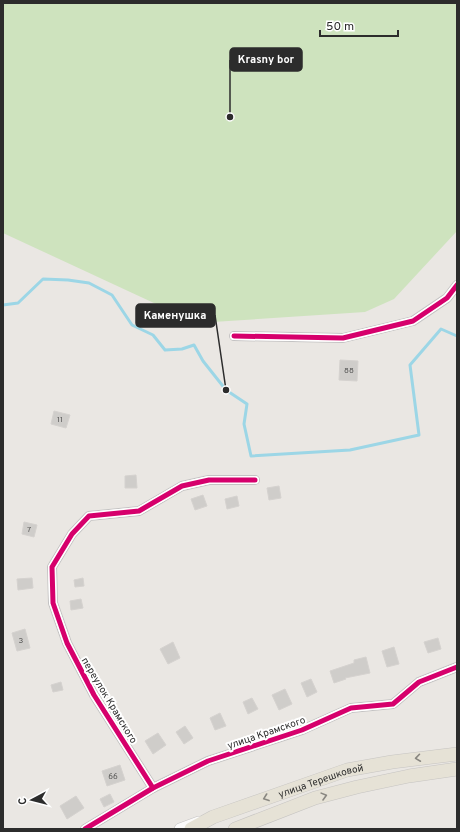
<svg xmlns="http://www.w3.org/2000/svg" width="460" height="832" viewBox="0 0 460 832" font-family="Overpass,sans-serif">
	<rect width="100%" height="100%" fill="#eae7e3"/>
	<path fill="#cee3be" d="M 3,3 L 457,3 L 457,231 L 394,299 L 365,312 L 197,323 L 3,233 Z"/>
	<g fill="none" stroke-linecap="round" stroke-linejoin="round">
		<path stroke="#9cd6e6" stroke-width="3" d="M 3,305 L 18,303 L 43,279 L 68,280 L 89,283 L 112,295 L 132,325 L 153,335 L 165,350 L 182,349 L 194,345 L 203,361 L 226,390 L 247,404 L 244,424 L 251,456 L 350,450 L 419,435 L 410,365 L 441,329 L 457,336"/>
	</g>
	<g fill="#cfcdca" stroke="#d5d2cf">
		<path d="M 340,360 L 358,361 L 357,381 L 339,380 Z"/>
		<path d="M 54,411 L 70,415 L 66,428 L 51,424 Z"/>
		<path d="M 136,475 L 137,488 L 125,488 L 125,476 Z"/>
		<path d="M 279,486 L 281,498 L 269,500 L 267,488 Z"/>
		<path d="M 203,495 L 207,506 L 195,510 L 191,499 Z"/>
		<path d="M 237,496 L 239,506 L 227,509 L 225,499 Z"/>
		<path d="M 24,522 L 37,525 L 34,537 L 22,534 Z"/>
		<path d="M 32,578 L 33,588 L 18,590 L 17,579 Z"/>
		<path d="M 83,578 L 84,586 L 75,587 L 74,580 Z"/>
		<path d="M 81,599 L 83,608 L 71,610 L 70,601 Z"/>
		<path d="M 25,629 L 30,648 L 17,651 L 12,633 Z"/>
		<path d="M 438,638 L 441,649 L 428,653 L 424,642 Z"/>
		<path d="M 173,642 L 180,658 L 168,664 L 160,649 Z"/>
		<path d="M 394,647 L 399,664 L 387,667 L 382,651 Z"/>
		<path d="M 366,657 L 370,673 L 345,678 L 346,679 L 334,683 L 330,671 L 354,663 L 354,660 Z"/>
		<path d="M 311,679 L 317,692 L 307,697 L 301,683 Z"/>
		<path d="M 61,682 L 63,690 L 53,692 L 51,685 Z"/>
		<path d="M 285,689 L 292,704 L 279,710 L 272,695 Z"/>
		<path d="M 252,698 L 258,709 L 248,714 L 243,702 Z"/>
		<path d="M 220,713 L 226,726 L 215,730 L 210,718 Z"/>
		<path d="M 185,726 L 193,738 L 184,744 L 176,732 Z"/>
		<path d="M 158,733 L 166,745 L 153,754 L 145,741 Z"/>
		<path d="M 120,765 L 125,780 L 107,786 L 102,771 Z"/>
		<path d="M 110,794 L 114,802 L 104,807 L 100,799 Z"/>
		<path d="M 76,796 L 84,808 L 67,819 L 60,806 Z"/>
	</g>
	<g fill="none" stroke-linecap="round" stroke-linejoin="round">
		<g stroke="#c4c3c3" stroke-width="10">
			<g id="street">
				<path d="M 234,336 L 343,338 L 413,321 L 447,298 L 457,285"/>
				<path d="M 153,788 L 94,695 L 67,643 L 53,603 L 52,567 L 72,534 L 89,516 L 139,511 L 182,486 L 209,480 L 255,480"/>
				<path d="M 85,829 L 153,788 L 208,761 L 302,730 L 351,708 L 393,704 L 419,682 L 457,667"/>
			</g>
		</g>
		<g stroke="#c4c3c3" stroke-width="12">
			<path id="secondary" d="M 180,829 L 199,822"/>
		</g>
		<g stroke="#c6c4c2" stroke-width="14">
			<g id="primary">
				<path id="s1" d="M 191,829 L 213,817 L 347,770 L 392,762 L 457,754"/>
				<path d="M 235,829 L 315,798 L 357,787 L 409,776 L 457,769"/>
			</g>
		</g>
		<use href="#street" stroke="#fcfbfb" stroke-width="8"/>
		<use href="#secondary" stroke="#fcfbfb" stroke-width="11"/>
		<use href="#primary" stroke="#e6e2d6" stroke-width="13"/>
		<g stroke="#fff" stroke-width="8">
			<g id="cycleway">
				<path d="M 234,336 L 343,338 L 413,321 L 447,298 L 457,285"/>
				<path d="M 153,788 L 94,695 L 67,643 L 53,603 L 52,567 L 72,534 L 89,516 L 139,511 L 182,486 L 209,480 L 255,480"/>
				<path d="M 85,829 L 153,788 L 208,761 L 302,730 L 351,708 L 393,704 L 419,682 L 457,667"/>
			</g>
		</g>
		<use href="#cycleway" stroke="#d6006c" stroke-width="5"/>
	</g>
	<defs><path id="oneway-chevron" d="M-2-3.5L2.5 0L-2 3.5" fill="none" stroke-width="1.6" stroke-linecap="round" stroke-linejoin="round"/></defs>
	<g stroke="#898781">
		<use href="#oneway-chevron" transform="translate(418 758) rotate(172)"/>
		<use href="#oneway-chevron" transform="translate(324 796) rotate(-15)"/>
		<use href="#oneway-chevron" transform="translate(266 798) rotate(160)"/>
	</g>
	<g text-anchor="middle" stroke-width="4" stroke-linejoin="round" paint-order="stroke">
		<g font-size="8" fill="#565655">
			<text x="349" y="373">88</text>
			<text x="60" y="422">11</text>
			<text x="29" y="532">7</text>
			<text x="21" y="643">3</text>
			<text x="113" y="779">66</text>
		</g>
		<g font-size="10" fill="#2c2c2c" stroke="#fff">
			<text transform="translate(110 700) rotate(59)" y="4">переулок Крамского</text>
			<text transform="translate(266 732) rotate(-19)" y="4">улица Крамского</text>
			<text dy="4" stroke="none"><textPath href="#s1" startOffset="139">улица Терешковой</textPath></text>
		</g>
	</g>
	<path fill="none" stroke="#2c2c2c" stroke-width="1.5" d="M230 117L230 60M226 390L215 315"/>
	<g fill="#2c2c2c" stroke="#fff" stroke-width="1.5">
		<circle cx="230" cy="117" r="4"/>
		<circle cx="226" cy="390" r="4"/>
	</g>
	<g fill="#2c2c2c" stroke="#2c2c2c" stroke-width="1.5">
		<rect x="230" y="48" width="72" height="23" rx="4"/>
		<rect x="136" y="304" width="79" height="23" rx="4"/>
	</g>
	<g font-size="11" text-anchor="middle" font-weight="bold" fill="#fff">
		<text x="266" y="63">Krasny bor</text>
		<text x="175" y="319">Каменушка</text>
	</g>
	<rect width="460" height="832" fill="none" stroke="#2c2c2c" stroke-width="8"/>
	<g transform="translate(32 800) rotate(263)" stroke="#ffffff" stroke-width="3" paint-order="stroke">
	<path d="M0-3L7 15L0 10L-7 15Z" fill="#2c2c2c"/>
	<text y="-6" font-size="11" font-weight="bold" text-anchor="middle" fill="#2c2c2c">С</text>
	</g>
	<path d="M320 30v6h78v-6" fill="none" stroke="#2c2c2c" stroke-width="2"/>
	<text x="326" y="30" font-size="12" fill="#2c2c2c" stroke="#ffffff" stroke-width="3" paint-order="stroke">50 m</text>
</svg>
